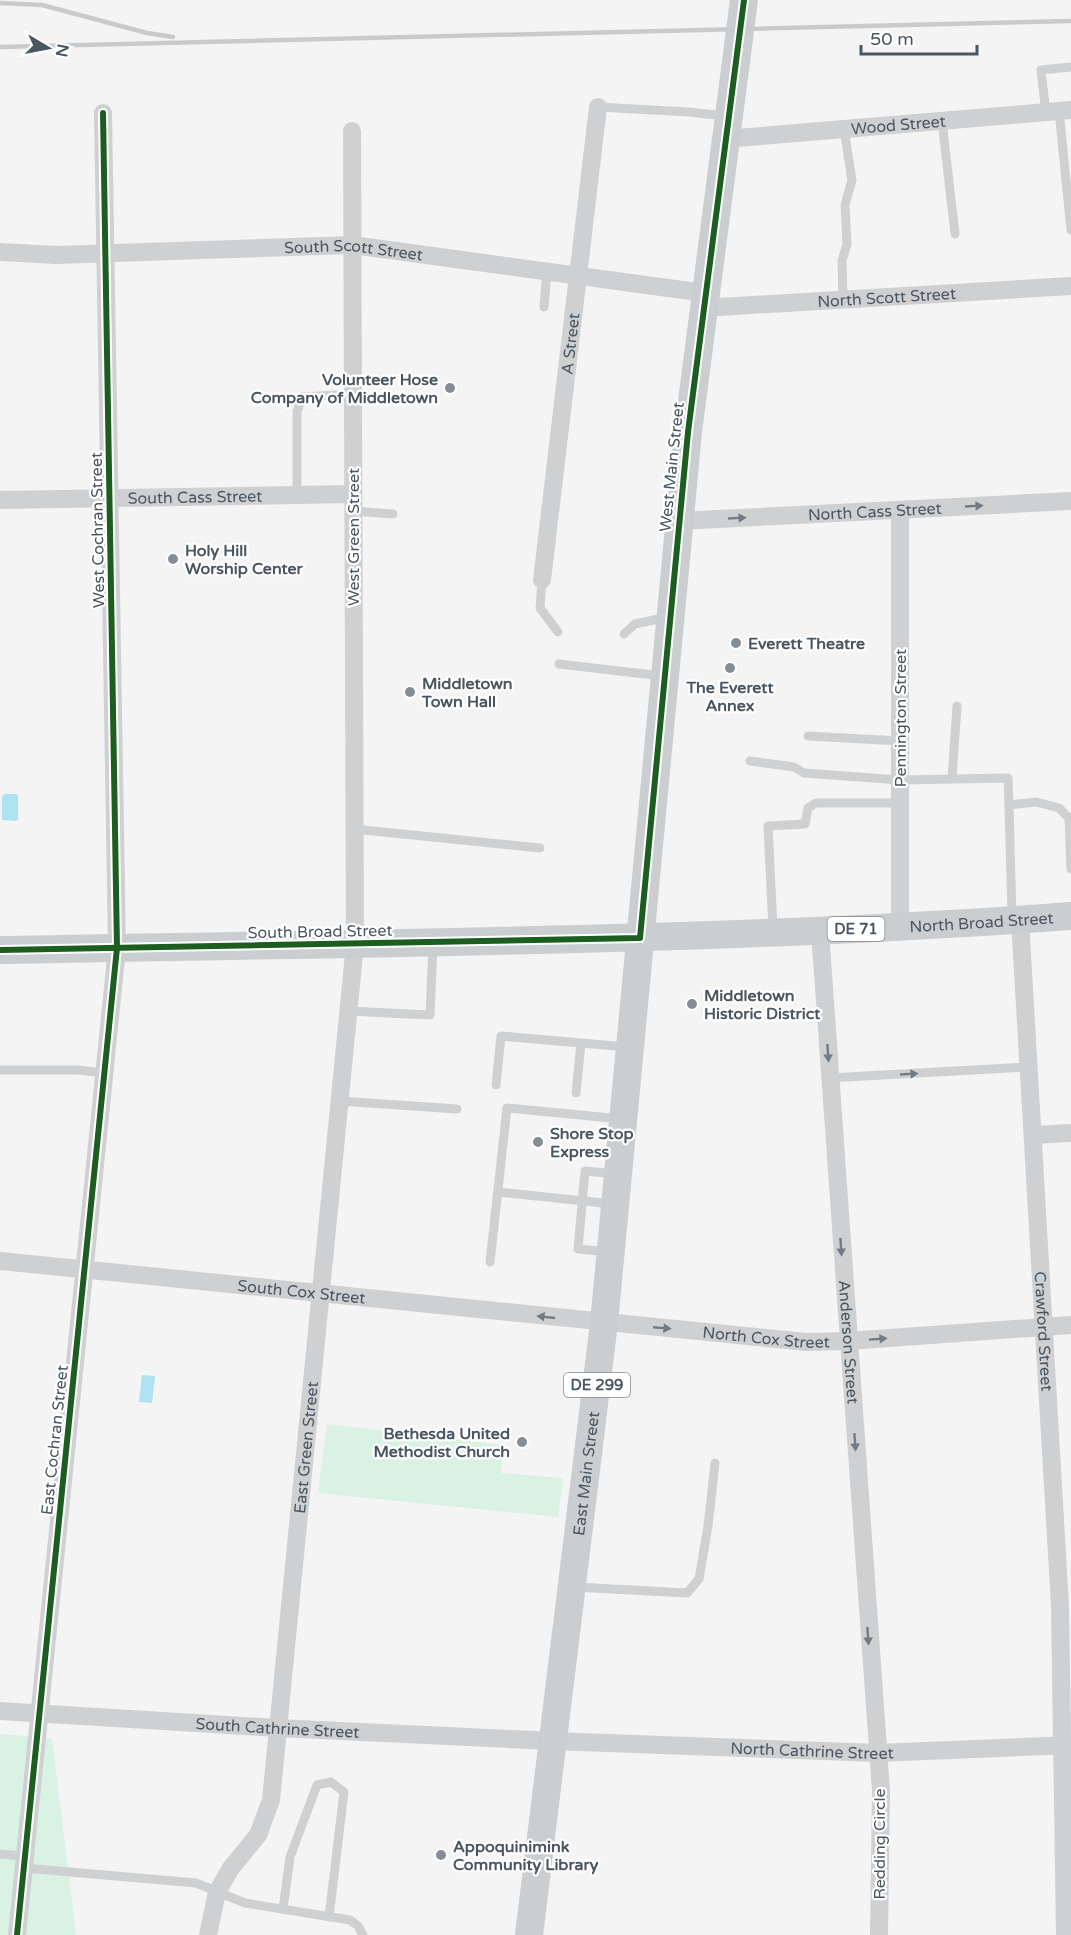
<svg xmlns="http://www.w3.org/2000/svg" width="1071" height="1935" viewBox="0 0 1071 1935" font-family="'Varela Round',sans-serif">
	<rect width="100%" height="100%" fill="#f4f4f4"/>
	<g fill="#d9f2e3">
		<path d="M 327,1424 L 503,1445 L 501,1473 L 563,1478 L 558,1517 L 318,1493 Z"/>
		<path d="M 0,1734 L 52,1738 L 76,1935 L 0,1935 Z"/>
	</g>
	<g fill="#aee2f0">
		<path d="M 4,794 L 16,794 L 18,796 L 18,820 L 16,821 L 2,820 L 2,797 Z"/>
		<path d="M 142,1375 L 155,1376 L 152,1403 L 139,1402 Z"/>
	</g>
	<g fill="none" stroke-linecap="round" stroke-linejoin="round">
		<g stroke="#ced0d2" stroke-width="9">
			<path d="M 598,107 L 689,112 L 725,116"/>
			<path d="M 1059,111 L 1071,230"/>
			<path d="M 1046,113 L 1041,70 L 1071,67"/>
			<path d="M 942,121 L 955,234"/>
			<path d="M 843,300 L 842,261 L 847,244 L 845,205 L 852,180 L 844,129"/>
			<path d="M 544,307 L 547,272"/>
			<path d="M 297,495 L 297,412 L 302,397 L 353,394"/>
			<path d="M 353,511 L 393,514"/>
			<path d="M 542,580 L 540,608 L 558,632"/>
			<path d="M 624,634 L 635,624 L 668,617"/>
			<path d="M 559,664 L 662,676"/>
			<path d="M 808,736 L 900,741"/>
			<path d="M 750,761 L 794,767 L 804,773 L 900,780 L 1008,778 L 1009,805"/>
			<path d="M 952,779 L 957,706"/>
			<path d="M 354,829 L 540,848"/>
			<path d="M 1012,917 L 1009,805 L 1036,802 L 1059,808 L 1069,818 L 1071,869"/>
			<path d="M 773,928 L 768,826 L 805,824 L 808,808 L 816,803 L 900,803"/>
			<path d="M 348,1011 L 430,1015 L 433,945"/>
			<path d="M 0,1070 L 78,1070 L 104,1073"/>
			<path d="M 829,1078 L 1029,1067"/>
			<path d="M 496,1085 L 501,1036 L 627,1047"/>
			<path d="M 576,1093 L 581,1043"/>
			<path d="M 339,1101 L 457,1109"/>
			<path d="M 498,1192 L 612,1204"/>
			<path d="M 609,1252 L 578,1249 L 585,1171 L 615,1174"/>
			<path d="M 490,1262 L 507,1108 L 621,1119"/>
			<path d="M 575,1587 L 687,1593 L 699,1579 L 708,1526 L 715,1463"/>
			<path d="M 0,1854 L 25,1856"/>
			<path d="M 24,1868 L 196,1883 L 245,1903 L 350,1920 L 358,1926 L 363,1935"/>
			<path d="M 283,1909 L 290,1857 L 317,1785 L 331,1782 L 344,1792 L 329,1917"/>
		</g>
		<g stroke="#ced0d2" stroke-width="18">
			<path id="s1" d="M 725,139 L 1071,110"/>
			<path id="s2" d="M 0,252 L 56,255 L 352,245 L 705,293"/>
			<path id="s3" d="M 703,308 L 1071,286"/>
			<path id="s4" d="M 0,500 L 353,494"/>
			<path id="s5" d="M 679,521 L 1071,501"/>
			<path id="s6" d="M 542,580 L 598,107"/>
			<path id="s7" d="M 1020,920 L 1060,1606 L 1065,1935"/>
			<path d="M 900,926 L 900,510"/>
			<path id="s8" d="M 820,931 L 881,1791 L 879,1935"/>
			<path d="M 1033,1135 L 1071,1133"/>
			<path id="s9" d="M 0,1261 L 806,1342 L 848,1341 L 1071,1325"/>
			<path id="s10" d="M 0,1711 L 278,1728 L 553,1741 L 877,1753 L 1071,1745"/>
			<path d="M 17,1935 L 117,948 L 103,113"/>
			<path id="s11" d="M 208,1935 L 217,1892 L 231,1868 L 258,1835 L 271,1800 L 355,944 L 352,131"/>
		</g>
		<g stroke="#caced1" stroke-width="28">
			<path id="s12" d="M 0,950 C 357,943 715,942 1071,916"/>
			<path id="s13" d="M 529,1935 L 604,1323 L 688,432 L 744,0"/>
		</g>
		<g stroke="#c9cacc" stroke-width="4.5">
			<path d="M 0,3 L 42,5 L 147,33 L 173,37"/>
			<path d="M 0,47 L 1071,21"/>
		</g>
		<g stroke="#fff" stroke-width="10">
			<g id="cycleway">
				<path d="M 0,950 L 640,938 L 688,432 L 744,0"/>
				<path d="M 17,1935 L 117,948 L 103,113"/>
			</g>
		</g>
		<use href="#cycleway" stroke="#1b5e20" stroke-width="6"/>
	</g>
	<defs><path id="oneway-solid" d="M-6-.8H1V-3.2L6.5 0L1 3.2V.8H-6Z" transform="scale(1.5)"/></defs>
	<g fill="#727b83">
		<use href="#oneway-solid" transform="translate(974 506) rotate(-3)"/>
		<use href="#oneway-solid" transform="translate(737 518) rotate(-3)"/>
		<use href="#oneway-solid" transform="translate(828 1053) rotate(86)"/>
		<use href="#oneway-solid" transform="translate(909 1074) rotate(-3)"/>
		<use href="#oneway-solid" transform="translate(841 1247) rotate(86)"/>
		<use href="#oneway-solid" transform="translate(546 1317) rotate(-174)"/>
		<use href="#oneway-solid" transform="translate(662 1328) rotate(5)"/>
		<use href="#oneway-solid" transform="translate(878 1339) rotate(-4)"/>
		<use href="#oneway-solid" transform="translate(855 1442) rotate(86)"/>
		<use href="#oneway-solid" transform="translate(868 1636) rotate(86)"/>
	</g>
	<g fill="#868d94" stroke="#fff" stroke-width="2">
		<circle cx="450" cy="388" r="6"/>
		<circle cx="173" cy="559" r="6"/>
		<circle cx="736" cy="643" r="6"/>
		<circle cx="730" cy="668" r="6"/>
		<circle cx="410" cy="692" r="6"/>
		<circle cx="692" cy="1004" r="6"/>
		<circle cx="538" cy="1142" r="6"/>
		<circle cx="522" cy="1442" r="6"/>
		<circle cx="441" cy="1855" r="6"/>
	</g>
	<g text-anchor="middle" stroke-width="4.5" stroke-linejoin="round" paint-order="stroke">
		<g fill="#fff" stroke="#808990" stroke-width="1.5">
			<rect x="827.5" y="917" width="57" height="24" rx="4.5"/>
			<rect x="564" y="1373" width="66" height="24" rx="4.5"/>
		</g>
		<g font-size="15" font-weight="bold" fill="#4a5661">
			<text x="856" y="934">DE 71</text>
			<text x="597" y="1390">DE 299</text>
		</g>
		<g font-size="16" fill="#4a5661" stroke="#fff">
			<text dy="6" stroke="none"><textPath href="#s1" startOffset="174">Wood Street</textPath></text>
			<text dy="6" stroke="none"><textPath href="#s2" startOffset="354">South Scott Street</textPath></text>
			<text dy="6" stroke="none"><textPath href="#s3" startOffset="184">North Scott Street</textPath></text>
			<text dy="6" stroke="none"><textPath href="#s6" startOffset="238">A Street</textPath></text>
			<text transform="translate(671 467) rotate(-84)" y="6">West Main Street</text>
			<text dy="6" stroke="none"><textPath href="#s4" startOffset="195">South Cass Street</textPath></text>
			<text dy="6" stroke="none"><textPath href="#s5" startOffset="196">North Cass Street</textPath></text>
			<text transform="translate(97 530) rotate(-91)" y="6">West Cochran Street</text>
			<text transform="translate(353 537) rotate(-90)" y="6">West Green Street</text>
			<text transform="translate(900 718) rotate(-90)" y="6">Pennington Street</text>
			<text dy="6" stroke="none"><textPath href="#s12" startOffset="982">North Broad Street</textPath></text>
			<text transform="translate(320 931) rotate(-1)" y="6">South Broad Street</text>
			<text dy="6" stroke="none"><textPath href="#s9" startOffset="303">South Cox Street</textPath></text>
			<text dy="6" stroke="none"><textPath href="#s7" startOffset="412">Crawford Street</textPath></text>
			<text dy="6" stroke="none"><textPath href="#s9" startOffset="770">North Cox Street</textPath></text>
			<text dy="6" stroke="none"><textPath href="#s8" startOffset="412">Anderson Street</textPath></text>
			<text transform="translate(54 1440) rotate(-84)" y="6">East Cochran Street</text>
			<text dy="6" stroke="none"><textPath href="#s11" startOffset="506">East Green Street</textPath></text>
			<text dy="6" stroke="none"><textPath href="#s13" startOffset="465">East Main Street</textPath></text>
			<text dy="6" stroke="none"><textPath href="#s10" startOffset="278">South Cathrine Street</textPath></text>
			<text dy="6" stroke="none"><textPath href="#s10" startOffset="813">North Cathrine Street</textPath></text>
			<text transform="translate(879 1844) rotate(-90)" y="6">Redding Circle</text>
		</g>
		<g font-size="16" font-weight="bold" fill="#4a5661" stroke="#fff" text-anchor="start">
			<text x="438" y="385" text-anchor="end">Volunteer Hose<tspan x="438" dy="18">Company of Middletown</tspan></text>
			<text x="185" y="556">Holy Hill<tspan x="185" dy="18">Worship Center</tspan></text>
			<text x="748" y="649">Everett Theatre</text>
			<text x="422" y="689">Middletown<tspan x="422" dy="18">Town Hall</tspan></text>
			<text x="730" y="693" text-anchor="middle">The Everett<tspan x="730" dy="18">Annex</tspan></text>
			<text x="704" y="1001">Middletown<tspan x="704" dy="18">Historic District</tspan></text>
			<text x="550" y="1139">Shore Stop<tspan x="550" dy="18">Express</tspan></text>
			<text x="510" y="1439" text-anchor="end">Bethesda United<tspan x="510" dy="18">Methodist Church</tspan></text>
			<text x="453" y="1852">Appoquinimink<tspan x="453" dy="18">Community Library</tspan></text>
		</g>
	</g>
	<g transform="translate(48 48) rotate(100)" stroke="#ffffff" stroke-width="4.5" paint-order="stroke">
	<path d="M0-4.5L10 22L0 15L-10 22Z" fill="#4a5661"/>
	<text y="-9" font-size="16" font-weight="bold" text-anchor="middle" fill="#4a5661">N</text>
	</g>
	<path d="M861 45v9h116v-9" fill="none" stroke="#4a5661" stroke-width="3"/>
	<text x="870" y="45" font-size="18" fill="#4a5661" stroke="#ffffff" stroke-width="4.5" paint-order="stroke">50 m</text>
</svg>
